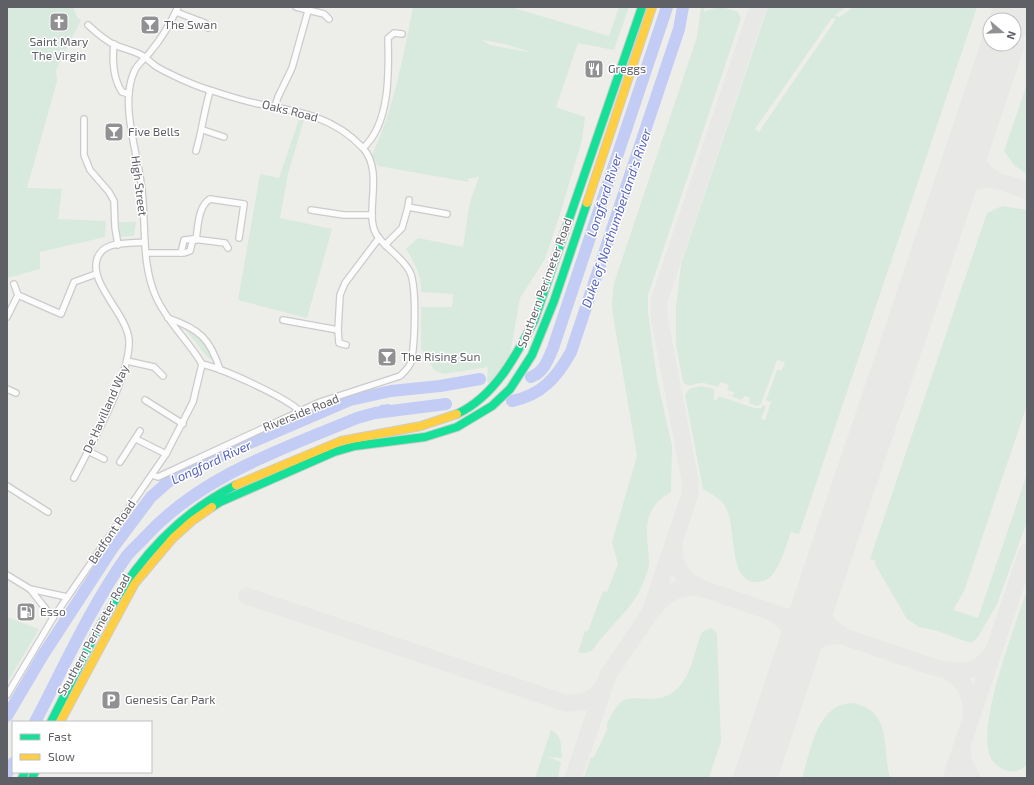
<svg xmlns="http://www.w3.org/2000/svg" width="1034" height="785" viewBox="0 0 1034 785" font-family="'Exo 2',sans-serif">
	<rect width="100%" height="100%" fill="#edeeea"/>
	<g fill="#d8e9dd" fill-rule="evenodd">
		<path d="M 7,7 L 73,7 L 77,17 L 81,20 L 56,70 L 57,81 L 27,188 L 62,189 L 58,219 L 106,221 L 105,237 L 40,252 L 40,269 L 7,278 Z"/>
		<path d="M 413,7 L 510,7 L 609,36 L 619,7 L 629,7 L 614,50 L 578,43 L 556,107 L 585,117 L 582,140 L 561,211 L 545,259 L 520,298 L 509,361 L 490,385 L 487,381 L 488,367 L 444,374 L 434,370 L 421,349 L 421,307 L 452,307 L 453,294 L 421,292 C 422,276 414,262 406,249 L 418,238 L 463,247 L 470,202 L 479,177 L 467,179 L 469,182 L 378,166 L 372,155 C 394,108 403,58 413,7 ZM 482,40 L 505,44 L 533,53 L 490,45 Z"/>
		<path d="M 701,7 L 704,7 L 704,12 C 719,6 722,7 738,12 L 741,18 L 648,295 L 648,313 L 657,379 L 672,446 L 671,492 C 639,511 648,532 649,562 C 649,569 646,576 643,583 C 634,608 609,626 594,648 C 589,653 584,654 578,652 L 585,631 L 588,631 L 603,591 L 607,592 L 618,564 L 612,542 L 637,456 L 613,315 L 612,304 L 614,283 L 697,37 Z"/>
		<path d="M 768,7 L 846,7 L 835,15 L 839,17 L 854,7 L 977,7 L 799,534 L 791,532 C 785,547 778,582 758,582 C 727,584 737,527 726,508 C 722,499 711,494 703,489 L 685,395 L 689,389 L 701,386 L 714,389 L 714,400 L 716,401 L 719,396 L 754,408 L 761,408 L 763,405 L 766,406 L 761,419 L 765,420 L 771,402 L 766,400 L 777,370 L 782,370 L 785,362 L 777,360 L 761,404 L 757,406 L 749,403 L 750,398 L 745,396 L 741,400 L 728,395 L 727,394 L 733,396 L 734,392 L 727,390 L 729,385 L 721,382 L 718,387 C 713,386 707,383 702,383 C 694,383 689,389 683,382 L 676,345 L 676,307 L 681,264 ZM 832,18 L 836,19 L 759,132 L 755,129 Z"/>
		<path d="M 1027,84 L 1027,174 L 1014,165 L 1004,151 Z"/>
		<path d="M 299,119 L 304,120 L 288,174 L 280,218 L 332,229 L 307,318 L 238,300 L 260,174 L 279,178 Z"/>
		<path d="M 1002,206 L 1027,210 L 1027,405 L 964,591 L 953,610 L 978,618 L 1027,474 L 1027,522 L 997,604 L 978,637 L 971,643 L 934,630 L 919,627 L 907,619 L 875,564 L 876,561 L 870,559 L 987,213 Z"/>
		<path d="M 119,222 L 136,222 L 134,236 L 120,237 Z"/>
		<path d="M 182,325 C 197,334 211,344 214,362 L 207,357 Z"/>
		<path d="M 1026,593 L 1027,765 C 1020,771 1013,773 1005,770 C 997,767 991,761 989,753 C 979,720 1014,628 1026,593 Z"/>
		<path d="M 7,617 L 39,629 L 7,683 Z"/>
		<path d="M 711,628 L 716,632 L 717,635 L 721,741 L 709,778 L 584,778 L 591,757 L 594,757 L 608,728 L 606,726 C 610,718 614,708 621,702 C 634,691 662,711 682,683 C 693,669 695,648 702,632 Z"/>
		<path d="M 853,703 C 893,711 882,749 890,778 L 802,778 C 811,750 817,703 853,703 Z"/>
		<path d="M 551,730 C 564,738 560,746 562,758 L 548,757 L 561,762 L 558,778 L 535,778 Z"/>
	</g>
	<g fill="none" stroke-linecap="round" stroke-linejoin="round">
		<path stroke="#c2ccf4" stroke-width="2" d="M 375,413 L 381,406 L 389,405"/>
		<g stroke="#c2ccf4" stroke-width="12">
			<path d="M 531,377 C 544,372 548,360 553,348 L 667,7"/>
			<path d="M 512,401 C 542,395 557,377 571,352 L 679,29 L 683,7"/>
			<path d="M 7,716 L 43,655 L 112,549 L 151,497 L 169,481 L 224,454 L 350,400 L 391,391 L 440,386 L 480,379"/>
			<path d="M 35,722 C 64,667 90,608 126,557 C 131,550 139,544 145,537 C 201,476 282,449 357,418 L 375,413 L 446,404"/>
			<path d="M 7,774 L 13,763"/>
		</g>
		<g stroke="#e8e9e7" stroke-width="17">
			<path d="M 1014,30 L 1027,22"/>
			<path d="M 974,131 C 971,153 977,170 997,181"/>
			<path d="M 939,235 C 948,210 957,176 991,180 C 1003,181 1016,187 1027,191"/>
			<path d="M 674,547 C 673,567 684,580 701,588 L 933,667 C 959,674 980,675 995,648"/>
			<path d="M 831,554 L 832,554 C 823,582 808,614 840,634"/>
			<path d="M 247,596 L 565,703 C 581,704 595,700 603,686"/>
			<path d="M 654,609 C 665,593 680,585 701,588"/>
			<path d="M 776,615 C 813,642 785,665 783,695"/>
			<path d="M 795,666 C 801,647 819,635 839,636"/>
			<path d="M 948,671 C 964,680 972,695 971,714"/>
			<path d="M 962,747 L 963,761 L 972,778"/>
			<path d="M 573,778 L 608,675 L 650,613 L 690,494 L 690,480 L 659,317 L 659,301 L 758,7"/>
			<path d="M 951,778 L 1027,552"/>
		</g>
		<g stroke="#e8e9e7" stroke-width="43">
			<path d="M 1011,20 L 1016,7"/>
			<path d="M 755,778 L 1003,44"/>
		</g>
		<g stroke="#cbcbcc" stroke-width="8">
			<g id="street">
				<path d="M 178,7 C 171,22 162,38 151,51 C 146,58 137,64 134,72 C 120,103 137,151 141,183 C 147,220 140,261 156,297 C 167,322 188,340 202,364"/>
				<path d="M 296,7 L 324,14 L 329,19"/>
				<path d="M 176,12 L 205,23 L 208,28"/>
				<path d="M 88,25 C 96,32 104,40 115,45 C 124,49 135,51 143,56 C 148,59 152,64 157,67 C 171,75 197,87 213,91 C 228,96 244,101 259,104 C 299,111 334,117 363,148 C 386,174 361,218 379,238 C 388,250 403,258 410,272 C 417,287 415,344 411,362 C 409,368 404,372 400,376 L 320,402 L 158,477 L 152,475"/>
				<path d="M 114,44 C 112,61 113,78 122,92 L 129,94"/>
				<path d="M 275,106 L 278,97 L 292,68 L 308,11"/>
				<path d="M 84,119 L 84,155 L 90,170 L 109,192 L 114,201 L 115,227 L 118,245"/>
				<path d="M 203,130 L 224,137"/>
				<path d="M 363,148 C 390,124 389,72 388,38 L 394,33 L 402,34"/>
				<path d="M 196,151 C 202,131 204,111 210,91"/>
				<path d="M 408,207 L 409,200"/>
				<path d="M 311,210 L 344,215 L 372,215"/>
				<path d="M 196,240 C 198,227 198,206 210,199 L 244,204 L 239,238"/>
				<path d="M 385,245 L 402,228 L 408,207 L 447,214"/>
				<path d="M 146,253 L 184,253 L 190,251 L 193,239 L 225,243 L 228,248"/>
				<path d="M 181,253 L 184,240 L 193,239"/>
				<path d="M 14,284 L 18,295 L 61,314 L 74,282 L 96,274"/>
				<path d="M 7,317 L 18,295"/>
				<path d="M 168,318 C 199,329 210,338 220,370"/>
				<path d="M 283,320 L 338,330 L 340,295 L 345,283 L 379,238"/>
				<path d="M 338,330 L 339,343 L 346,345"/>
				<path d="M 127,361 L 154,367 L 163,376"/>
				<path d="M 202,364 C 224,369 283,396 300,411"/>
				<path d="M 7,389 L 16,393"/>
				<path d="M 145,400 L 183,424"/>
				<path d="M 136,439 L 166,454"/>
				<path d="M 88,451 L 104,459"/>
				<path d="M 120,462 L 140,431"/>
				<path d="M 74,478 C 91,445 131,375 129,340 C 127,314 89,284 97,259 C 103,240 129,244 145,242"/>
				<path d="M 7,486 L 48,512"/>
				<path d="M 7,575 L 30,589 L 53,618"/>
				<path d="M 30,589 L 67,597"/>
				<path d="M 7,695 L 53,618 L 166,454 L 193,402 L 202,364"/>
			</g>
		</g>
		<g stroke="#ccc" stroke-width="10">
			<g id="fast">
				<path d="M 457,414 C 495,396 516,356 534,321 L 642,7"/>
				<path d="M 212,507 L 220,502 L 334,452 L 355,446 L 425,437 L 457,427 L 492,406 L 510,389 L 532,355 L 554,301 L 587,203"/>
				<path d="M 51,722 C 100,627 134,536 236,485"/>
				<path d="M 22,778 L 25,772"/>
				<path d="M 32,778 L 35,772"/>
			</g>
		</g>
		<g stroke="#ccc" stroke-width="10">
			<g id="slow">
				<path d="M 587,203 L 652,7"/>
				<path d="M 236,485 L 341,441 L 421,426 L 457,414"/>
				<path d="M 60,722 L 135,583 L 173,538 L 192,521 L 212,507"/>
			</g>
		</g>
		<use href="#street" stroke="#fcfcfc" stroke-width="5.5"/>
		<use href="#fast" stroke="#16e098" stroke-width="8"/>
		<use href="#slow" stroke="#ffcf43" stroke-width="8"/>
	</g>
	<defs>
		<g id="church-square" transform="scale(1)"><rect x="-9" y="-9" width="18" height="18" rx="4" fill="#919194" stroke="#fff"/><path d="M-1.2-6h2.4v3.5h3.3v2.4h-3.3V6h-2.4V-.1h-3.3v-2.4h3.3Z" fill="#fff"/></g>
		<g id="bar-square" transform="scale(1)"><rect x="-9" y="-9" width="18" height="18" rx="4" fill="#919194" stroke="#fff"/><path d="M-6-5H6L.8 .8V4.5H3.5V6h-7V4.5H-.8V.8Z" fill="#fff"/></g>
		<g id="restaurant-square" transform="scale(1)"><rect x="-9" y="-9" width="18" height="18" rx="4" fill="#919194" stroke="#fff"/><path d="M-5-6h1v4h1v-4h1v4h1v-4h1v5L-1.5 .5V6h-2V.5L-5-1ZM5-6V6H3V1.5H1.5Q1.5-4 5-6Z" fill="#fff"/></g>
		<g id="fuel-square" transform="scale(1)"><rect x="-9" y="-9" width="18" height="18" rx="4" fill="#919194" stroke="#fff"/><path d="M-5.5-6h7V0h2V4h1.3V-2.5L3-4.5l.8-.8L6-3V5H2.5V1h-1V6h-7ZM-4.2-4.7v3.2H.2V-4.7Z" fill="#fff"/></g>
		<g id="parking-square" transform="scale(1)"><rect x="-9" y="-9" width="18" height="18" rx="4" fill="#919194" stroke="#fff"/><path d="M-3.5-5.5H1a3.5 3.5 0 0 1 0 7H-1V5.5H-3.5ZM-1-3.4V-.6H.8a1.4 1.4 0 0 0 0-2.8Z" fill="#fff"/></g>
	</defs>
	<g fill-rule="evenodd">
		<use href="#church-square" x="59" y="22"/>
		<use href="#bar-square" x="150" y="25"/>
		<use href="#restaurant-square" x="594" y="69"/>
		<use href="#bar-square" x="114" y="132"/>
		<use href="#bar-square" x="387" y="357"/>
		<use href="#fuel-square" x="26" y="612"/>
		<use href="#parking-square" x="111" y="700"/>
	</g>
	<g text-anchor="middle" stroke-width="3" stroke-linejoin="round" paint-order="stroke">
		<g font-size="12" fill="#5f5f66" stroke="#fff" text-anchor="start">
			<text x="164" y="29">The Swan</text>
			<text x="59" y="46" text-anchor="middle">Saint Mary<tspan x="59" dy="14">The Virgin</tspan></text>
			<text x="608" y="73">Greggs</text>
			<text x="128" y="136">Five Bells</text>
			<text x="401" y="361">The Rising Sun</text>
			<text x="40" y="616">Esso</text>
			<text x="125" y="704">Genesis Car Park</text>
		</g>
		<g font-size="12" fill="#5f5f66" stroke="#fff">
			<text transform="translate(290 111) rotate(14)" y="4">Oaks Road</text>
			<text transform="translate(139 186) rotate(83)" y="4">High Street</text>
			<text transform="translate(545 283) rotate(-70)" y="4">Southern Perimeter Road</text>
			<text transform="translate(106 409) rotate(-66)" y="4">De Havilland Way</text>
			<text transform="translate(301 413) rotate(-22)" y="4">Riverside Road</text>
			<text transform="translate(112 532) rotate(-56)" y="4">Bedfont Road</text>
			<text transform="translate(94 635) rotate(-61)" y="4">Southern Perimeter Road</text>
		</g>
		<g font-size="13" font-style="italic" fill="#535fbb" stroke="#fff">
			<text transform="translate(604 195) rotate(-72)" y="5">Longford River</text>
			<text transform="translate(616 218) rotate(-71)" y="5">Duke of Northumberland's River</text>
			<text transform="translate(211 462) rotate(-25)" y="5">Longford River</text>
		</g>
	</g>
	<rect width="1034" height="785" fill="none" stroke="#5f5f66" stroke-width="16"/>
	<rect x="12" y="721" width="140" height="52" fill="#ffffff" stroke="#bfbfc2"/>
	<rect x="20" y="734" width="20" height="6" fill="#16e098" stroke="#bfbfc2"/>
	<text x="48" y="741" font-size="12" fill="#5f5f66">Fast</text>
	<rect x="20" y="754" width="20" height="6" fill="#ffcf43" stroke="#bfbfc2"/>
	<text x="48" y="761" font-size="12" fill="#5f5f66">Slow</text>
	<g transform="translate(1002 32) rotate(109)"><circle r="19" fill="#ffffff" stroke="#bfbfc2"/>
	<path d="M0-3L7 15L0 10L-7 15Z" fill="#919194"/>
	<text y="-6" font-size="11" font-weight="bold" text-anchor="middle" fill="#5f5f66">N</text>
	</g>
</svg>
